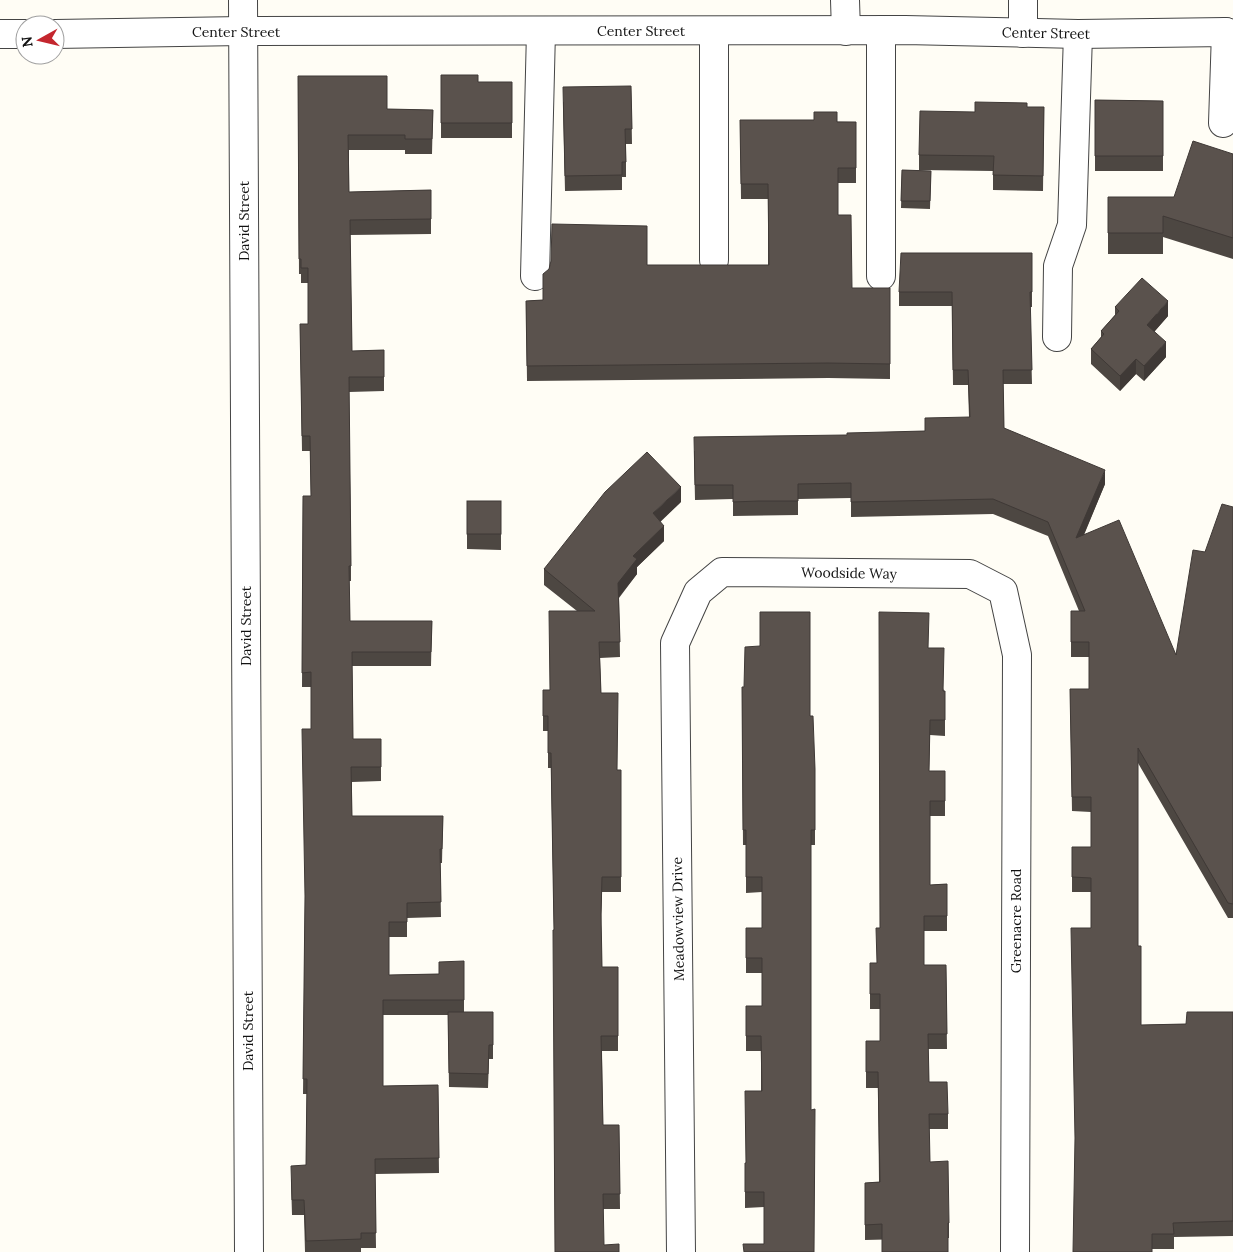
<svg xmlns="http://www.w3.org/2000/svg" width="1233" height="1252" viewBox="0 0 1233 1252" font-family="Lora,serif">
	<rect width="100%" height="100%" fill="#fffdf5"/>
	<g fill="none" stroke-linecap="round" stroke-linejoin="round">
		<g stroke="#444" stroke-width="30">
			<g id="minor">
				<path d="M 243,0 L 249,1252"/>
				<path d="M 845,0 L 846,31"/>
				<path d="M 1023,0 L 1023,33"/>
				<path d="M 881,30 L 881,276"/>
				<path d="M 0,34 L 25,34"/>
				<path d="M 55,34 L 242,31 L 905,30 L 1078,34 L 1226,32 L 1233,38"/>
				<path d="M 1223,123 L 1226,32"/>
				<path d="M 714,260 L 714,31"/>
				<path d="M 535,276 L 541,31"/>
				<path d="M 1057,337 L 1058,266 L 1072,225 L 1078,34"/>
				<path d="M 681,1252 L 675,643 L 698,592 L 722,572 L 970,574 L 1003,591 L 1017,655 L 1015,1252"/>
			</g>
		</g>
		<use href="#minor" stroke="#fff" stroke-width="28"/>
	</g>
	<g fill="#4d4742">
		<path d="M 441,75 L 478,82 L 512,82 L 512,138 L 441,138 Z"/>
		<path d="M 298,76 L 387,109 L 433,110 L 432,154 L 405,154 L 405,150 L 349,150 L 349,192 L 431,190 L 431,234 L 350,235 L 352,351 L 384,350 L 384,391 L 349,392 L 351,566 L 351,581 L 349,581 L 350,621 L 432,621 L 431,666 L 352,666 L 353,739 L 381,739 L 381,781 L 352,782 L 352,816 L 443,816 L 442,863 L 440,863 L 441,917 L 407,918 L 407,937 L 389,937 L 389,975 L 439,974 L 464,961 L 464,1012 L 493,1045 L 493,1059 L 489,1059 L 488,1088 L 449,1087 L 448,1015 L 383,1015 L 383,1086 L 438,1085 L 439,1173 L 375,1174 L 376,1248 L 361,1248 L 361,1252 L 305,1252 L 304,1215 L 292,1215 L 291,1180 L 306,1165 L 307,1094 L 303,1094 L 305,905 L 311,729 L 311,687 L 302,687 L 303,496 L 311,496 L 310,451 L 302,451 L 300,324 L 308,324 L 308,283 L 301,283 L 301,274 L 299,274 Z"/>
		<path d="M 631,86 L 632,144 L 626,144 L 626,177 L 622,177 L 622,190 L 565,191 L 563,102 Z"/>
		<path d="M 1095,100 L 1163,101 L 1163,171 L 1095,171 Z"/>
		<path d="M 1027,107 L 1044,107 L 1043,191 L 993,190 L 993,171 L 919,170 L 919,155 L 975,112 Z"/>
		<path d="M 740,120 L 856,122 L 856,183 L 838,183 L 838,215 L 852,288 L 890,288 L 890,379 L 828,378 L 527,381 L 526,301 L 543,300 L 647,265 L 768,265 L 768,199 L 741,199 Z"/>
		<path d="M 1233,154 L 1233,259 L 1163,237 L 1163,254 L 1108,254 L 1108,197 L 1174,197 Z"/>
		<path d="M 902,170 L 931,171 L 930,209 L 901,208 Z"/>
		<path d="M 1032,253 L 1032,307 L 1030,307 L 1032,384 L 1003,384 L 1004,428 L 1105,484 L 1084,535 L 1176,655 L 1205,552 L 1233,507 L 1233,918 L 1228,918 L 1138,763 L 1138,946 L 1141,1025 L 1186,1024 L 1233,1012 L 1233,1236 L 1174,1237 L 1174,1249 L 1152,1249 L 1091,928 L 1091,892 L 1072,892 L 1072,847 L 1091,847 L 1091,812 L 1072,811 L 1070,689 L 1089,689 L 1089,657 L 1071,657 L 1071,611 L 1079,611 L 1048,536 L 993,514 L 851,517 L 851,498 L 798,499 L 798,515 L 733,516 L 733,499 L 695,500 L 694,451 L 847,435 L 925,431 L 969,417 L 968,385 L 953,385 L 952,306 L 899,306 L 899,292 Z"/>
		<path d="M 1115,307 L 1168,316 L 1154,332 L 1166,357 L 1144,381 L 1136,374 L 1120,391 L 1091,364 L 1091,349 L 1101,337 L 1101,331 L 1115,315 Z"/>
		<path d="M 467,501 L 501,501 L 501,550 L 467,549 Z"/>
		<path d="M 681,502 L 660,521 L 664,541 L 637,567 L 637,574 L 619,598 L 620,657 L 600,658 L 601,693 L 617,770 L 621,770 L 621,892 L 602,892 L 601,925 L 602,967 L 618,967 L 618,1051 L 602,1051 L 603,1125 L 619,1125 L 620,1209 L 604,1209 L 555,1252 L 554,930 L 551,768 L 548,768 L 548,731 L 543,731 L 543,690 L 550,690 L 577,611 L 544,585 L 544,569 Z"/>
		<path d="M 929,648 L 944,691 L 945,691 L 945,736 L 930,735 L 929,771 L 945,771 L 945,816 L 930,816 L 930,885 L 947,884 L 947,931 L 924,931 L 924,965 L 946,965 L 947,1049 L 928,1049 L 929,1082 L 948,1114 L 948,1129 L 929,1129 L 930,1162 L 949,1223 L 949,1238 L 865,1240 L 865,1183 L 879,1182 L 878,1088 L 866,1088 L 866,1041 L 880,1041 L 880,1009 L 870,1009 L 870,963 L 877,963 L 880,928 Z"/>
		<path d="M 742,687 L 810,716 L 815,769 L 815,845 L 811,845 L 764,1244 L 764,1207 L 745,1208 L 745,1163 L 746,1163 L 761,1091 L 761,1051 L 746,1051 L 746,1006 L 762,1006 L 762,973 L 746,973 L 746,928 L 762,928 L 762,892 L 746,893 L 746,845 L 743,845 Z"/>
	</g>
	<g fill="#3f3936">
		<path d="M 1168,301 L 1168,316 L 1147,340 L 1147,325 Z"/>
		<path d="M 1166,342 L 1166,357 L 1144,381 L 1144,366 Z"/>
		<path d="M 1136,359 L 1136,374 L 1120,391 L 1120,376 Z"/>
		<path d="M 1105,470 L 1105,484 L 1076,553 L 1076,538 Z"/>
		<path d="M 681,487 L 681,502 L 653,529 L 653,513 Z"/>
		<path d="M 664,526 L 664,541 L 637,567 L 637,574 L 618,598 L 618,583 L 633,556 Z"/>
	</g>
	<g fill="#5a524d" stroke="#3f3936">
		<path d="M 441,75 L 478,75 L 478,82 L 512,82 L 512,123 L 441,123 Z"/>
		<path d="M 298,76 L 387,76 L 387,109 L 433,110 L 432,139 L 405,139 L 405,135 L 348,135 L 349,192 L 431,190 L 431,219 L 350,220 L 352,351 L 384,350 L 384,377 L 349,377 L 351,566 L 349,566 L 350,621 L 432,621 L 431,652 L 352,652 L 353,739 L 381,739 L 381,767 L 351,767 L 352,816 L 443,816 L 442,849 L 440,849 L 441,902 L 407,903 L 407,922 L 389,922 L 389,975 L 439,974 L 439,962 L 464,961 L 464,1000 L 383,1000 L 383,1086 L 438,1085 L 439,1158 L 375,1159 L 376,1233 L 361,1233 L 361,1239 L 306,1241 L 304,1200 L 292,1200 L 291,1166 L 306,1165 L 307,1079 L 303,1079 L 305,896 L 302,729 L 311,729 L 311,672 L 302,673 L 303,496 L 311,496 L 310,436 L 302,436 L 300,324 L 308,324 L 308,268 L 301,268 L 301,259 L 299,259 Z"/>
		<path d="M 631,86 L 632,129 L 625,129 L 626,162 L 622,162 L 622,175 L 565,176 L 563,87 Z"/>
		<path d="M 1095,100 L 1163,101 L 1163,156 L 1095,156 Z"/>
		<path d="M 975,102 L 1027,103 L 1027,107 L 1044,107 L 1043,176 L 993,175 L 994,156 L 919,155 L 920,111 L 975,112 Z"/>
		<path d="M 814,112 L 837,112 L 837,122 L 856,122 L 856,168 L 838,168 L 838,215 L 851,215 L 852,288 L 890,288 L 890,364 L 828,363 L 527,366 L 526,301 L 543,300 L 543,274 L 549,269 L 551,261 L 552,224 L 647,226 L 647,265 L 769,265 L 768,184 L 741,184 L 740,120 L 814,120 Z"/>
		<path d="M 1193,141 L 1233,154 L 1233,238 L 1163,216 L 1163,233 L 1108,233 L 1108,197 L 1174,197 Z"/>
		<path d="M 902,170 L 931,171 L 930,201 L 901,201 Z"/>
		<path d="M 901,253 L 1032,253 L 1032,292 L 1030,292 L 1032,370 L 1003,370 L 1004,428 L 1105,470 L 1076,538 L 1119,520 L 1176,655 L 1193,550 L 1205,552 L 1222,504 L 1233,507 L 1233,904 L 1228,903 L 1138,748 L 1138,946 L 1141,946 L 1141,1025 L 1186,1024 L 1187,1012 L 1233,1012 L 1233,1221 L 1173,1223 L 1174,1234 L 1152,1234 L 1152,1252 L 1073,1252 L 1075,1138 L 1071,928 L 1091,928 L 1091,878 L 1072,877 L 1072,847 L 1091,847 L 1091,797 L 1072,797 L 1070,689 L 1089,689 L 1089,642 L 1071,642 L 1071,611 L 1085,611 L 1048,522 L 993,499 L 851,502 L 851,483 L 798,484 L 798,501 L 758,501 L 733,502 L 733,485 L 695,485 L 694,437 L 847,435 L 847,433 L 925,431 L 925,418 L 970,417 L 968,370 L 953,370 L 952,292 L 899,292 Z"/>
		<path d="M 1142,278 L 1168,301 L 1147,325 L 1166,342 L 1144,366 L 1136,359 L 1120,376 L 1091,349 L 1104,334 L 1101,331 L 1119,311 L 1115,307 Z"/>
		<path d="M 647,452 L 681,487 L 653,513 L 664,526 L 633,556 L 637,559 L 618,583 L 620,642 L 599,642 L 601,693 L 618,693 L 617,770 L 621,770 L 621,877 L 602,877 L 601,914 L 602,967 L 618,967 L 618,1036 L 601,1036 L 603,1125 L 619,1125 L 620,1194 L 603,1194 L 604,1245 L 619,1244 L 619,1252 L 555,1252 L 553,930 L 554,930 L 551,753 L 548,753 L 548,716 L 543,716 L 543,690 L 550,690 L 549,611 L 595,611 L 544,569 L 605,492 Z"/>
		<rect x="467" y="501" width="34" height="33"/>
		<path d="M 760,612 L 810,612 L 810,716 L 813,716 L 815,769 L 815,830 L 811,830 L 811,1110 L 815,1109 L 814,1252 L 744,1252 L 743,1244 L 764,1244 L 764,1192 L 745,1192 L 745,1163 L 746,1163 L 745,1091 L 762,1091 L 761,1036 L 746,1036 L 746,1006 L 762,1006 L 762,958 L 746,958 L 746,928 L 762,928 L 762,877 L 746,877 L 746,830 L 743,830 L 742,687 L 744,687 L 745,647 L 760,646 Z"/>
		<path d="M 879,612 L 929,613 L 928,648 L 944,648 L 943,691 L 945,691 L 945,720 L 930,720 L 929,771 L 945,771 L 945,801 L 930,801 L 930,885 L 947,884 L 947,916 L 924,916 L 924,965 L 946,965 L 947,1034 L 928,1034 L 929,1082 L 947,1082 L 948,1114 L 929,1114 L 930,1162 L 948,1161 L 949,1223 L 948,1223 L 948,1252 L 882,1252 L 882,1224 L 865,1225 L 865,1183 L 880,1182 L 878,1072 L 866,1072 L 866,1041 L 880,1041 L 880,994 L 870,994 L 870,963 L 877,963 L 876,928 L 880,928 Z"/>
		<path d="M 448,1012 L 493,1012 L 493,1045 L 489,1045 L 488,1074 L 449,1073 Z"/>
	</g>
	<g text-anchor="middle" stroke-width="5" stroke-linejoin="round" paint-order="stroke">
		<g font-size="14" fill="#111" stroke="#fff">
			<text x="641" y="36">Center Street</text>
			<text x="236" y="37">Center Street</text>
			<text transform="translate(1046 33) rotate(1)" y="5">Center Street</text>
			<text transform="translate(244 221) rotate(-90)" y="5">David Street</text>
			<text transform="translate(849 573) rotate(1)" y="5">Woodside Way</text>
			<text transform="translate(246 626) rotate(-90)" y="5">David Street</text>
			<text transform="translate(678 919) rotate(-91)" y="5">Meadowview Drive</text>
			<text transform="translate(1016 921) rotate(-90)" y="5">Greenacre Road</text>
			<text transform="translate(248 1031) rotate(-90)" y="5">David Street</text>
		</g>
	</g>
	<g transform="translate(40 40) rotate(262)"><circle r="24" fill="#ffffff" stroke="#a0a0a0"/>
	<path d="M0-4L9 19L0 12L-9 19Z" fill="#c4262e"/>
	<text y="-8" font-size="14" font-weight="bold" text-anchor="middle" fill="#111111">N</text>
	</g>
</svg>
